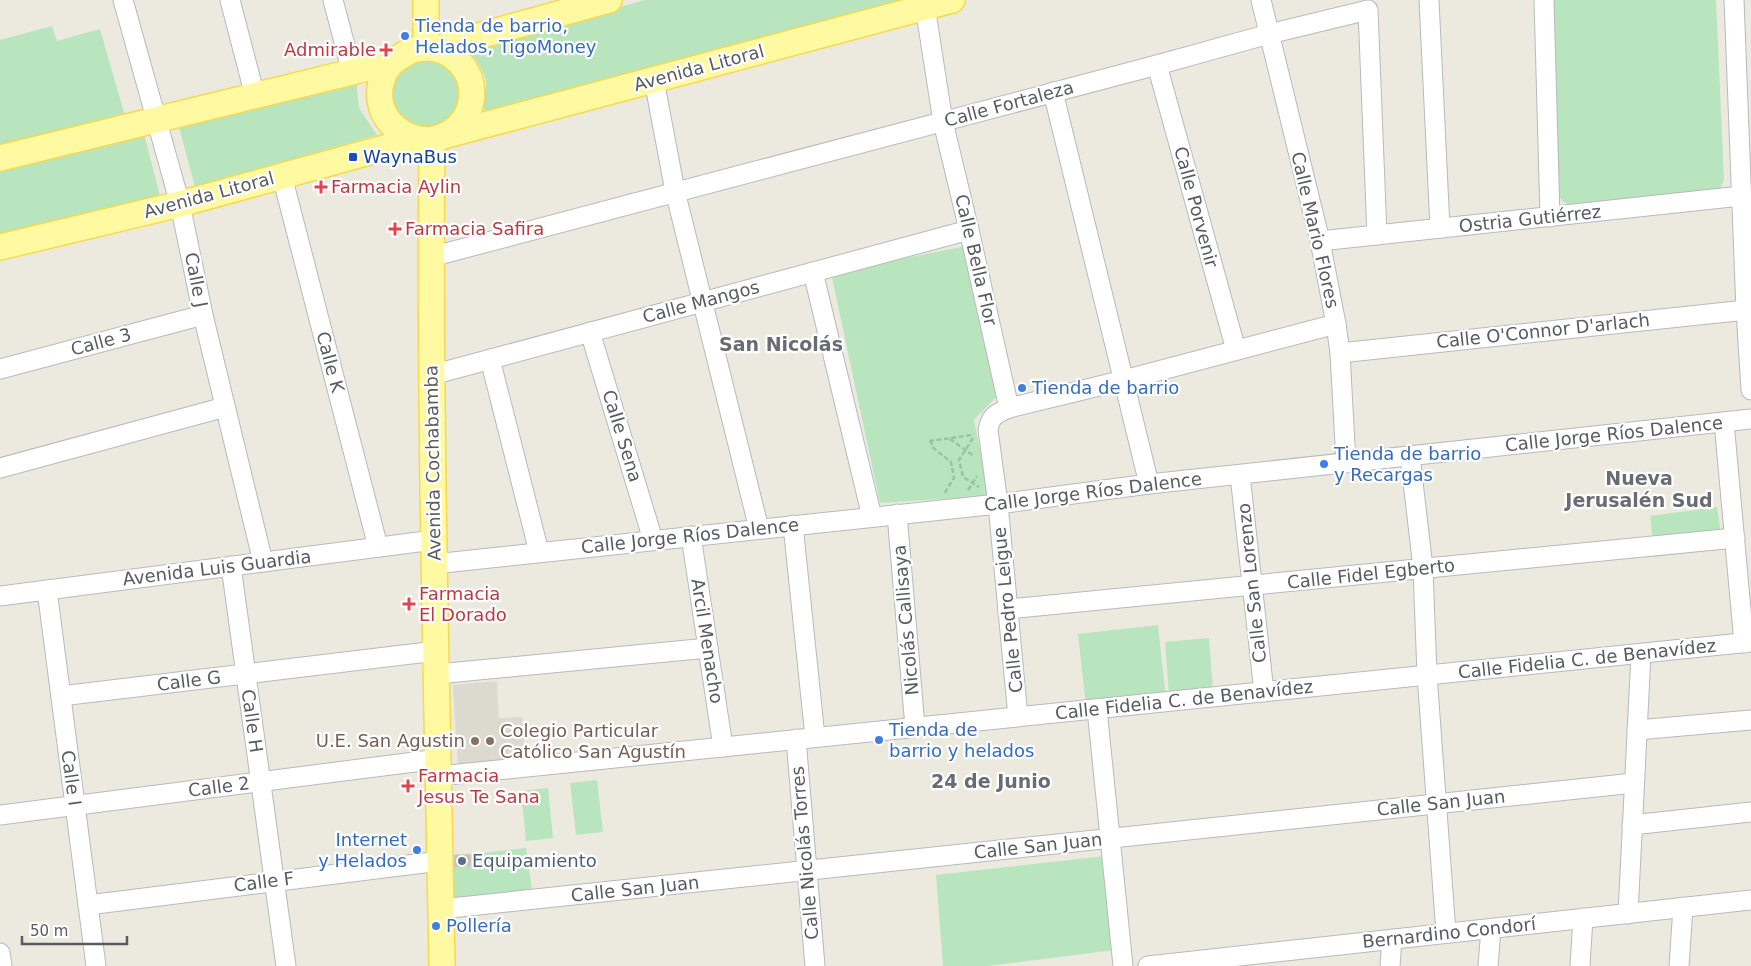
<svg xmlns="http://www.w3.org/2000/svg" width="1751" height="966" viewBox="0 0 1751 966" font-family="'DejaVu Sans',sans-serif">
	<rect width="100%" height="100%" fill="#eceadf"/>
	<path fill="#dcdace" d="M 497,681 L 499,718 L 522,717 L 526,763 L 458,768 L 453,685 Z"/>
	<g fill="#b9e5be">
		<path d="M 645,0 L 916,0 L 487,113 C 479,105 487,94 486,83 C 485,72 477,60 469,52 L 471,48 Z"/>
		<path d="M 1550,0 L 1716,0 L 1724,180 L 1719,191 L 1572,204 C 1563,204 1560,200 1559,192 Z"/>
		<path d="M 52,26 L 57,41 L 100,29 L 125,116 L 0,150 L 0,40 Z"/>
		<path d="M 421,59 L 445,64 L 461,82 L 462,105 L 438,130 L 404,124 L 391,105 L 393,81 L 400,70 Z"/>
		<path d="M 356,79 L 359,108 L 377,135 L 195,187 L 179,127 Z"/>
		<path d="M 143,130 L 160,196 L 0,235 L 0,169 Z"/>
		<path d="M 966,246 L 999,394 L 974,420 L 989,496 L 880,503 L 831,273 Z"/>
		<path d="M 1717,507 L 1723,548 L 1655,557 L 1650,516 Z"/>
		<path d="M 1158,625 L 1167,707 L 1087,716 L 1078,634 Z"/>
		<path d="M 1209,638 L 1214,703 L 1170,707 L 1165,642 Z"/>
		<path d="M 597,780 L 603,832 L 576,835 L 570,783 Z"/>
		<path d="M 548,788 L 553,838 L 526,841 L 521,791 Z"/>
		<path d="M 526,848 L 532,890 L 456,900 L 452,897 L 451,867 L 474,866 L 473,854 Z"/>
		<path d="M 1105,856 L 1115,950 L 987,966 L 943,966 L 936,875 Z"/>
	</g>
	<path fill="#c7c4bc" stroke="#d1cdbd" d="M 473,854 L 474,866 L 454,867 L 454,855 Z"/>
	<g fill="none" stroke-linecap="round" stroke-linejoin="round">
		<g stroke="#b7b9bf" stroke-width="21">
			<g id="minor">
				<path d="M 123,0 L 180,204 L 203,315 L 263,562"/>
				<path d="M 230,0 L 255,96"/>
				<path d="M 333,0 L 352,72"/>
				<path d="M 924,0 L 943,122 L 969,230 L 1009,408 C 996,414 991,415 988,430 L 998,504 L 1018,717"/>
				<path d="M 1261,0 L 1320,241 L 1336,324 L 1340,353 L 1346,463"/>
				<path d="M 1429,0 L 1440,228"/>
				<path d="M 1544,0 L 1550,217"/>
				<path d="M 1734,0 L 1746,310 L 1751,390"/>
				<path d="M 1157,65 L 1236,350"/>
				<path d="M 654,80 L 675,191 L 759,529"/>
				<path d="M 1053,92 L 1149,484"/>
				<path d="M 282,176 L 378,547"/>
				<path d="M 1320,241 L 1741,196"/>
				<path d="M 431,257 L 1157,65 L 1269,34 L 1368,10 L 1377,235"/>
				<path d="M 813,272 L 872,517"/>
				<path d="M 590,332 L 653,540"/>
				<path d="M 1340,353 L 1746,310"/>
				<path d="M 490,359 L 539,552"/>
				<path d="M 0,369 L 203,315"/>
				<path d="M 432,375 L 969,230"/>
				<path d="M 1009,408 L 1124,380 L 1336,324"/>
				<path d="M 1724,422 L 1744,643"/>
				<path d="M 1410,456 L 1423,568 L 1427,675 L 1446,933"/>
				<path d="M 0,468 L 225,407"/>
				<path d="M 1240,475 L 1264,692"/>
				<path d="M 897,514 L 915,727"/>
				<path d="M 793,525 L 815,737"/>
				<path d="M 691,536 L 723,747"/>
				<path d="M 434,564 L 998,504 L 1149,484 L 1751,419"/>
				<path d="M 231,566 L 286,966"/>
				<path d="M 47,590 L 96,966"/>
				<path d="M 0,596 L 434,540"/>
				<path d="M 1008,609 L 1735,538"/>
				<path d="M 437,674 L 708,648"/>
				<path d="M 61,696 L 436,651"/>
				<path d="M 1097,709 L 1123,966"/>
				<path d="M 1637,730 L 1751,720"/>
				<path d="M 796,739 L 815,966"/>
				<path d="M 439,776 L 1751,642"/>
				<path d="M 0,815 L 438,759"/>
				<path d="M 1632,825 L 1751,812"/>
				<path d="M 88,905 L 440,861"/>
				<path d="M 441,909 L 1634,783"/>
				<path d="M 1628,914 L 1641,654"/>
				<path d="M 0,953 L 2,966"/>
				<path d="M 1148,966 L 1751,900"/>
				<path d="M 1390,966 L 1392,939"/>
				<path d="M 1488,966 L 1491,929"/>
				<path d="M 1580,966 L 1583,918"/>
				<path d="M 1679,966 L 1683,907"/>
			</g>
		</g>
		<g stroke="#f6d94e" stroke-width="28">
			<g id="major">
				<path d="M 426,0 L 426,48"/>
				<path d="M 438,49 L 460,41 L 609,0"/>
				<path d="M 447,135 L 952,0"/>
				<path d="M 432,140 C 429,415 437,691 442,966"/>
				<path d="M 0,158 L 352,72 C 365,68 380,66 393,61 C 400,58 405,52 413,50 C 436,42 460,56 469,77 C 474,91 472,109 463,121 C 428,165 360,123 385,72 C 387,68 391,64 394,60"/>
				<path d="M 0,247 L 180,204 L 417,139"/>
			</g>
		</g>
		<g stroke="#92c6a7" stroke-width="2.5" stroke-dasharray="5 2.5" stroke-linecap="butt">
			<path d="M 973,438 L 959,460 L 963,477 L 979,487"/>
			<path d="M 950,439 L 974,456"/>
			<path d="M 931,440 L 932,447 L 951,462 L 954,478 L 944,494"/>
			<path d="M 929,441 L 972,435"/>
			<path d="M 968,490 L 977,476"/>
		</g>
		<use href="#minor" stroke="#fff" stroke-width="19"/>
		<use href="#major" stroke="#fffaa1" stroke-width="25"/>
	</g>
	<g fill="#3f7fe0" stroke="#fff" stroke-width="2">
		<circle cx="405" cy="36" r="5"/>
		<circle cx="1022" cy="388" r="5"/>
		<circle cx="1324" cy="464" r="5"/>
		<circle cx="879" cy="740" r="5"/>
		<circle cx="417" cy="850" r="5"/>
		<circle cx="436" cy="926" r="5"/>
	</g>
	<g fill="#e0444e" stroke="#fff" stroke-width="2">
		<path d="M383.5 42.5h5v5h5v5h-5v5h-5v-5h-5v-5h5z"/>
		<path d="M318.5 179.5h5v5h5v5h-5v5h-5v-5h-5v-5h5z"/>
		<path d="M392.5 221.5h5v5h5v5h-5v5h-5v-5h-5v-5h5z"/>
		<path d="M406.5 596.5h5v5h5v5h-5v5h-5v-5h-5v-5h5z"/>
		<path d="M405.5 778.5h5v5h5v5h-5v5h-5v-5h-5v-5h5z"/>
	</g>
	<rect fill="#1a4fb4" stroke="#fff" stroke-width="2" x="348" y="152" width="10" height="10" rx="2.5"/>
	<g fill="#8d6e63" stroke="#fff" stroke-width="2">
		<circle cx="475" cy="741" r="5"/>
		<circle cx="490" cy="741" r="5"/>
	</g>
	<circle fill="#5c6f8a" stroke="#fff" stroke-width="2" cx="462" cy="861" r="5"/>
	<g text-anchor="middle" stroke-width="4.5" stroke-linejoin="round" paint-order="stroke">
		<g font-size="18" fill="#366cbe" stroke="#fff" text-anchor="start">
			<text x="415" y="32">Tienda de barrio,<tspan x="415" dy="21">Helados, TigoMoney</tspan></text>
			<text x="1032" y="394">Tienda de barrio</text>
			<text x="1334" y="460">Tienda de barrio<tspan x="1334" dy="21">y Recargas</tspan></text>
			<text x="889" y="736">Tienda de<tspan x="889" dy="21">barrio y helados</tspan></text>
			<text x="407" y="846" text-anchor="end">Internet<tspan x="407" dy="21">y Helados</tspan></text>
			<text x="446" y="932">Pollería</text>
		</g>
		<g font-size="18" fill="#be3a42" stroke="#fff" text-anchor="start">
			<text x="376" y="56" text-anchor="end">Admirable</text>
			<text x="331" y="193">Farmacia Aylin</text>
			<text x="405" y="235">Farmacia Safira</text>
			<text x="419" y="600">Farmacia<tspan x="419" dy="21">El Dorado</tspan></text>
			<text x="418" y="782">Farmacia<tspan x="418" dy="21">Jesus Te Sana</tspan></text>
		</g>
		<g font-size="18" fill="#585b61" stroke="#fff">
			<text transform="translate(699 68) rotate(-15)" y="6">Avenida Litoral</text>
			<text transform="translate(1009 104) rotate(-15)" y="6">Calle Fortaleza</text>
			<text transform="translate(209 195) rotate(-15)" y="6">Avenida Litoral</text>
			<text transform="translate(1196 207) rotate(75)" y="6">Calle Porvenir</text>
			<text transform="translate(1530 219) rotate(-6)" y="6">Ostria Gutiérrez</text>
			<text transform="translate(1315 230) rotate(77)" y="6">Calle Mario Flores</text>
			<text transform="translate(976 260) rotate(77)" y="6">Calle Bella Flor</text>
			<text transform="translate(196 280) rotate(79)" y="6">Calle J</text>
			<text transform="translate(701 302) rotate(-15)" y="6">Calle Mangos</text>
			<text transform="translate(1543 331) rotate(-6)" y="6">Calle O'Connor D'arlach</text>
			<text transform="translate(101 342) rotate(-15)" y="6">Calle 3</text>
			<text transform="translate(330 362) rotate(75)" y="6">Calle K</text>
			<text transform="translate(1614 434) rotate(-6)" y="6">Calle Jorge Ríos Dalence</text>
			<text transform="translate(622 436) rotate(73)" y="6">Calle Sena</text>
			<text transform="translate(433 463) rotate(-91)" y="6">Avenida Cochabamba</text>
			<text transform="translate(1093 492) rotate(-7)" y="6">Calle Jorge Ríos Dalence</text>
			<text transform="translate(690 536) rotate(-6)" y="6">Calle Jorge Ríos Dalence</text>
			<text transform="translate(217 568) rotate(-7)" y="6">Avenida Luis Guardia</text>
			<text transform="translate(1371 574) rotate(-6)" y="6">Calle Fidel Egberto</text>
			<text transform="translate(1252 583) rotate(-96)" y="6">Calle San Lorenzo</text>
			<text transform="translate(1008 610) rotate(-96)" y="6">Calle Pedro Leigue</text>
			<text transform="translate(906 620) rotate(-95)" y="6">Nicolás Callisaya</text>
			<text transform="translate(707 641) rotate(81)" y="6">Arcil Menacho</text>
			<text transform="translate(1587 659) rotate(-6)" y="6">Calle Fidelia C. de Benavídez</text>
			<text transform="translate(189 681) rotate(-7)" y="6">Calle G</text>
			<text transform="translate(1184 700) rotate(-6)" y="6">Calle Fidelia C. de Benavídez</text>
			<text transform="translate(252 721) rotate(82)" y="6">Calle H</text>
			<text transform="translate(71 778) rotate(82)" y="6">Calle I</text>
			<text transform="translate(219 787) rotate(-7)" y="6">Calle 2</text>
			<text transform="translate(1441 803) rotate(-6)" y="6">Calle San Juan</text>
			<text transform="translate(1038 846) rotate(-6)" y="6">Calle San Juan</text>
			<text transform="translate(805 853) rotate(-95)" y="6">Calle Nicolás Torres</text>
			<text transform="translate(264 882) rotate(-7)" y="6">Calle F</text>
			<text transform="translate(635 889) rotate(-6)" y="6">Calle San Juan</text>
			<text transform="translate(1449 933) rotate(-6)" y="6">Bernardino Condorí</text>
		</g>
		<g font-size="18" fill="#164399" stroke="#fff" text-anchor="start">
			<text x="363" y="163">WaynaBus</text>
		</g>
		<g font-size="18" fill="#785e54" stroke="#fff" text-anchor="start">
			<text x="500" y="737">Colegio Particular<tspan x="500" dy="21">Católico San Agustín</tspan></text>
			<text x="465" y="747" text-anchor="end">U.E. San Agustin</text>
		</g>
		<g font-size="18" fill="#4e5e75" stroke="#fff" text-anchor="start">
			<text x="472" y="867">Equipamiento</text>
		</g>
		<g font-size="19" font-weight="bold" fill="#696d73" stroke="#fff">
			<text x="781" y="351">San Nicolás</text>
			<text x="1639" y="485">Nueva<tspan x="1639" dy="22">Jerusalén Sud</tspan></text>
			<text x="991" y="788">24 de Junio</text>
		</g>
	</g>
	<path d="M22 936v8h105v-8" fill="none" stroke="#585b61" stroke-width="2.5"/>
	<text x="30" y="936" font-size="15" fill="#585b61" stroke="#ffffff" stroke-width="4" paint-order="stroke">50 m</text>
</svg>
